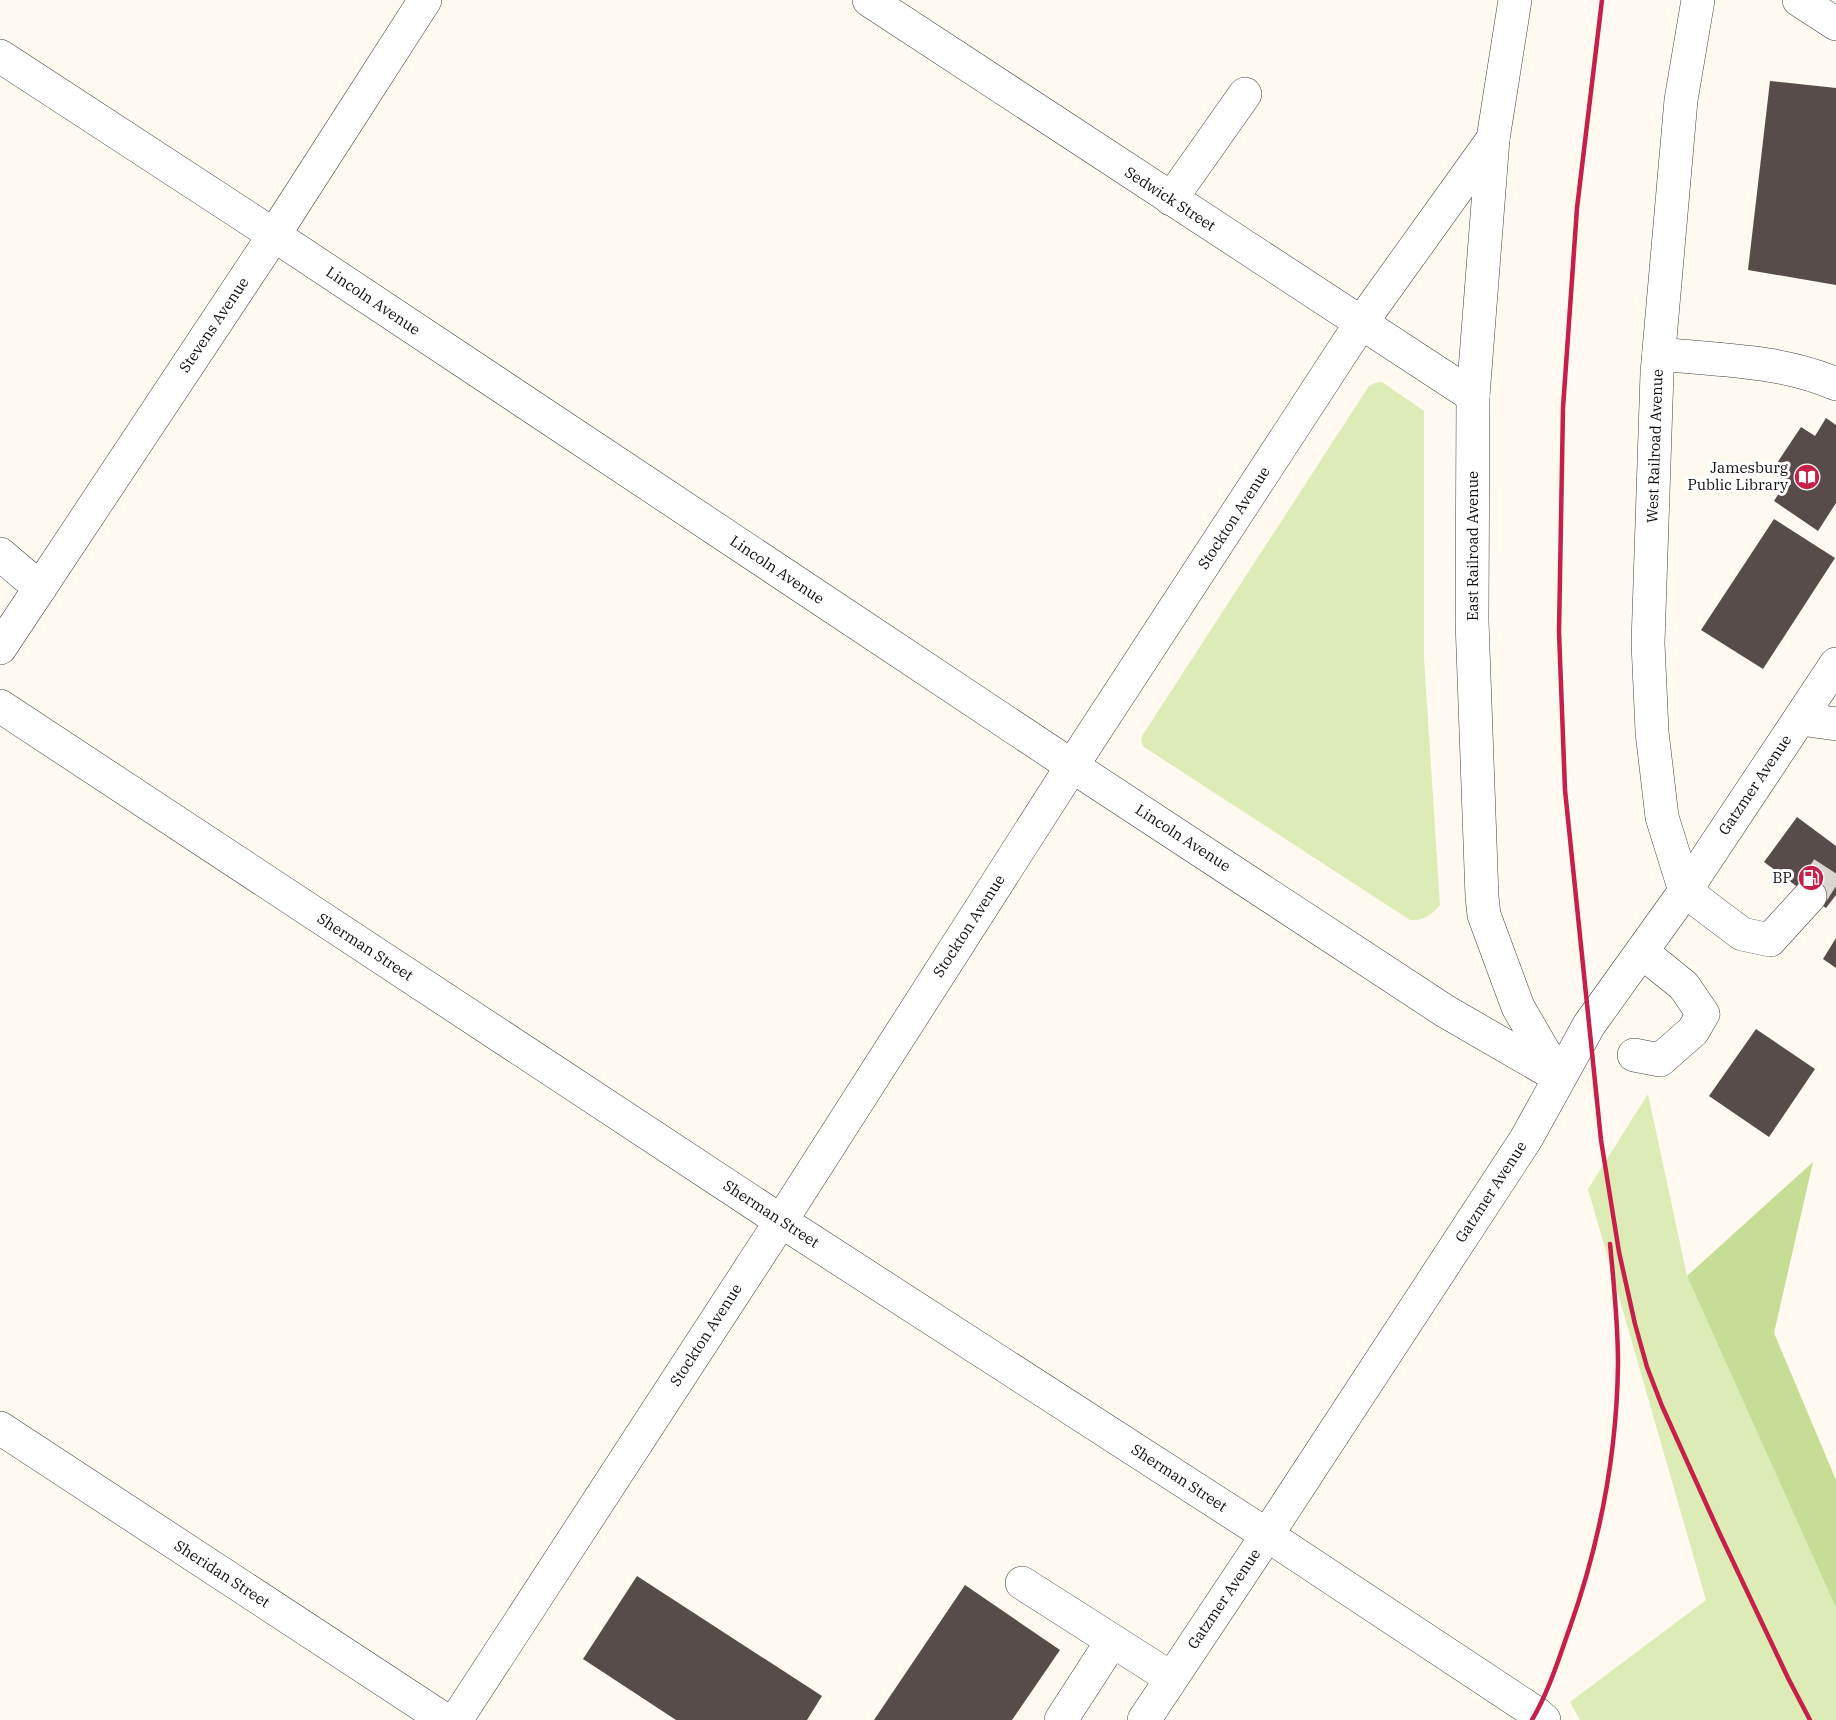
<svg xmlns="http://www.w3.org/2000/svg" width="1836" height="1720" viewBox="0 0 1836 1720" font-family="'IBM Plex Serif',serif">
	<rect width="100%" height="100%" fill="#fff9ef"/>
	<g fill="#ddecb7">
		<path d="M 1382,382 L 1424,411 L 1424,658 L 1440,905 C 1432,915 1423,921 1410,920 L 1144,747 L 1141,742 L 1142,736 L 1369,386 L 1375,383 Z"/>
		<path d="M 1648,1094 L 1687,1276 L 1836,1608 L 1836,1720 L 1580,1720 L 1570,1702 L 1706,1600 L 1588,1189 Z"/>
	</g>
	<path fill="#c5dd95" d="M 1813,1162 L 1774,1333 L 1836,1480 L 1836,1608 L 1687,1276 Z"/>
	<g fill="#574c4a">
		<path d="M 1770,81 L 1836,88 L 1836,285 L 1748,270 Z"/>
		<path d="M 1826,418 L 1836,425 L 1836,503 L 1818,531 L 1774,501 L 1786,482 L 1771,472 L 1801,427 L 1815,436 Z"/>
		<path d="M 1774,519 L 1835,558 L 1763,669 L 1701,630 Z"/>
		<path d="M 1797,817 L 1836,846 L 1836,895 L 1826,908 L 1764,862 Z"/>
		<path d="M 1836,938 L 1836,968 L 1823,959 Z"/>
		<path d="M 1756,1029 L 1815,1069 L 1769,1137 L 1709,1096 Z"/>
		<path d="M 637,1576 L 822,1696 L 807,1720 L 676,1720 L 583,1659 Z"/>
		<path d="M 965,1585 L 1060,1650 L 1012,1720 L 874,1720 Z"/>
	</g>
	<g fill="none" stroke-linecap="round" stroke-linejoin="round">
		<path stroke="#dbd6cd" stroke-width="33" stroke-dasharray="33 16" stroke-linecap="butt" d="M 1810,896 L 1836,856"/>
		<g stroke="#414141" stroke-width="34">
			<g id="minor">
				<path d="M 869,0 L 1473,396"/>
				<path d="M 1515,0 L 1493,139 L 1473,396 L 1472,621 L 1482,897 L 1484,915 L 1518,1007 L 1558,1076"/>
				<path d="M 1698,0 L 1681,100 L 1657,373 L 1648,643 L 1652,732 L 1662,817 L 1685,891 L 1742,934 L 1770,940 L 1810,896"/>
				<path d="M 1799,0 L 1836,24"/>
				<path d="M 0,56 L 274,235 L 1072,766 L 1445,1011 L 1559,1077"/>
				<path d="M 1171,199 L 1245,94"/>
				<path d="M 1659,354 C 1718,360 1781,360 1836,384"/>
				<path d="M 0,554 L 40,588"/>
				<path d="M 0,648 L 274,235 L 425,0"/>
				<path d="M 0,706 L 781,1221 L 1267,1535 L 1536,1713 L 1544,1720"/>
				<path d="M 1801,719 L 1836,724"/>
				<path d="M 1634,1055 L 1660,1060 L 1693,1031 L 1703,1014 L 1684,986 L 1642,952"/>
				<path d="M 0,1428 L 445,1720"/>
				<path d="M 1022,1583 L 1171,1678"/>
				<path d="M 456,1720 L 781,1221 L 1072,766 L 1361,323 L 1493,139"/>
				<path d="M 1061,1720 L 1112,1641"/>
				<path d="M 1144,1720 L 1267,1535 L 1526,1139 L 1589,1025 L 1685,891 L 1836,664"/>
			</g>
		</g>
		<use href="#minor" stroke="#fff" stroke-width="33"/>
		<g stroke="#c51f4a" stroke-width="4.5">
			<path d="M 1602,0 L 1577,208 L 1563,408 L 1559,632 L 1565,790 L 1601,1140 L 1619,1252 L 1635,1324 L 1647,1367 L 1662,1406 L 1718,1530 L 1788,1678 L 1810,1720"/>
			<path d="M 1532,1720 C 1549,1691 1559,1658 1570,1627 C 1600,1542 1617,1453 1618,1363 C 1618,1323 1614,1284 1610,1244"/>
		</g>
	</g>
	<defs>
		<g id="library-disc" transform="scale(1.35)"><circle r="9.5" fill="#c51f4a" stroke="#fff"/><path d="M-6-4Q-3-5.5-.7-3.5V5Q-3 3-6 4ZM6-4Q3-5.5 .7-3.5V5Q3 3 6 4Z" fill="#fff"/></g>
		<g id="fuel-disc" transform="scale(1.35)"><circle r="9.5" fill="#c51f4a" stroke="#fff"/><path d="M-5.5-6h7V0h2V4h1.3V-2.5L3-4.5l.8-.8L6-3V5H2.5V1h-1V6h-7ZM-4.2-4.7v3.2H.2V-4.7Z" fill="#fff"/></g>
	</defs>
	<g fill-rule="evenodd">
		<use href="#library-disc" x="1807" y="477"/>
		<use href="#fuel-disc" x="1811" y="878"/>
	</g>
	<g text-anchor="middle" stroke-width="6" stroke-linejoin="round" paint-order="stroke">
		<g font-size="15" fill="#0e0e0e" stroke="#fff">
			<text transform="translate(1170 199) rotate(33)" y="5">Sedwick Street</text>
			<text transform="translate(373 301) rotate(34)" y="5">Lincoln Avenue</text>
			<text transform="translate(214 325) rotate(-56)" y="5">Stevens Avenue</text>
			<text transform="translate(1655 446) rotate(-88)" y="5">West Railroad Avenue</text>
			<text transform="translate(1234 518) rotate(-57)" y="5">Stockton Avenue</text>
			<text transform="translate(1473 546) rotate(-90)" y="5">East Railroad Avenue</text>
			<text transform="translate(777 570) rotate(34)" y="5">Lincoln Avenue</text>
			<text transform="translate(1755 785) rotate(-56)" y="5">Gatzmer Avenue</text>
			<text transform="translate(1183 838) rotate(33)" y="5">Lincoln Avenue</text>
			<text transform="translate(969 926) rotate(-57)" y="5">Stockton Avenue</text>
			<text transform="translate(365 947) rotate(33)" y="5">Sherman Street</text>
			<text transform="translate(1491 1192) rotate(-57)" y="5">Gatzmer Avenue</text>
			<text transform="translate(771 1214) rotate(33)" y="5">Sherman Street</text>
			<text transform="translate(706 1335) rotate(-57)" y="5">Stockton Avenue</text>
			<text transform="translate(1179 1478) rotate(33)" y="5">Sherman Street</text>
			<text transform="translate(222 1574) rotate(33)" y="5">Sheridan Street</text>
			<text transform="translate(1224 1599) rotate(-56)" y="5">Gatzmer Avenue</text>
		</g>
		<g font-size="15" fill="#0e0e0e" stroke="#fff" text-anchor="end">
			<text x="1788" y="473">Jamesburg<tspan x="1788" dy="17">Public Library</tspan></text>
			<text x="1792" y="883">BP</text>
		</g>
	</g>
</svg>
